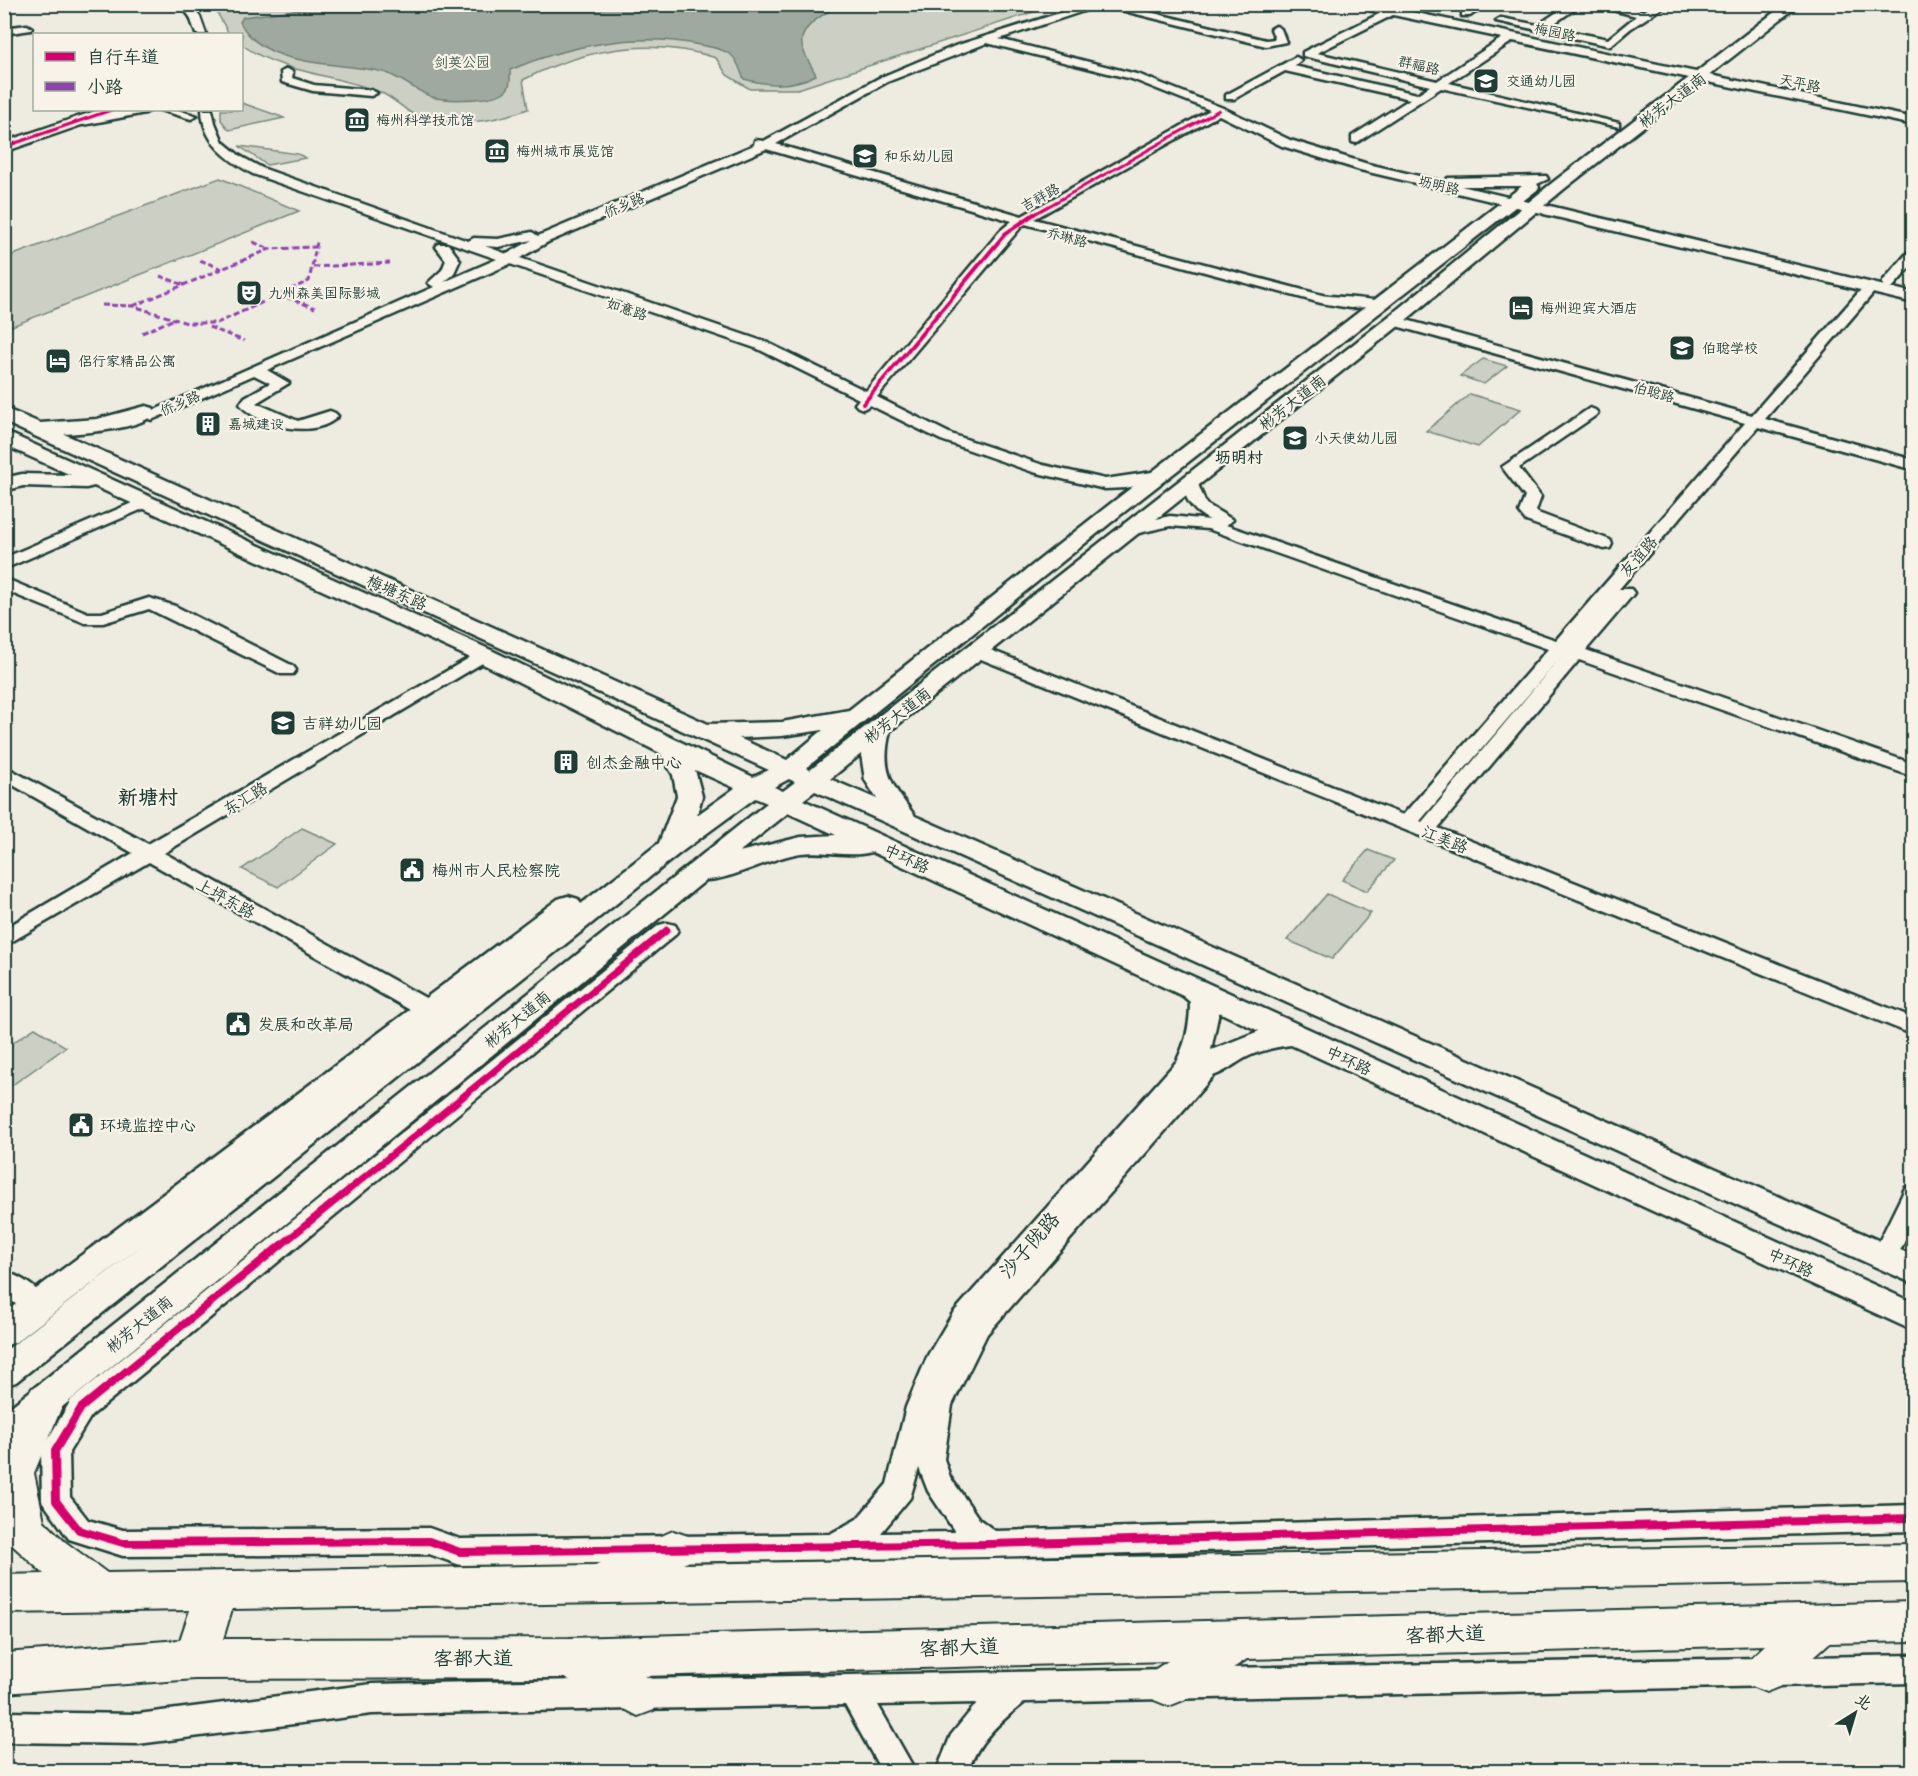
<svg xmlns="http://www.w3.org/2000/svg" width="1918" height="1776" viewBox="0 0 1918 1776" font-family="Delius,'LXGW WenKai TC',sans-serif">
	<rect width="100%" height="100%" fill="#eeece1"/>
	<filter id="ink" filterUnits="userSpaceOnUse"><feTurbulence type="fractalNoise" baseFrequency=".0167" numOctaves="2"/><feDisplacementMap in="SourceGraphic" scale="12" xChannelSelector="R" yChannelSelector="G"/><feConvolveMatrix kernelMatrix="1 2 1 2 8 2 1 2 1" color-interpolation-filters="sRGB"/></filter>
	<g filter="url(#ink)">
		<g fill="#cccfc4" stroke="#76867c" stroke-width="1.5">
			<path d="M 213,5 L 1055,5 L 798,89 L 750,89 L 727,75 L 716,58 C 650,37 584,49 523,80 L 528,109 C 501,119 471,125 442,121 C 432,119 420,118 411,113 C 401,106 391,97 380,92 C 334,74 284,74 242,45 L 242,34 L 229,34 Z"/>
			<path d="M 242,103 L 279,116 L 284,118 L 229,130 L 221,120 L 221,110 L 242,110 Z"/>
			<path d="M 239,146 L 298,154 L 306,158 L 267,165 Z"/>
			<path d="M 220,178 L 299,211 L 5,329 L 5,258 Z"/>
			<path d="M 1483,359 L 1507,366 L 1484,384 L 1460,376 Z"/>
			<path d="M 1470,394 L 1521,409 L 1478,447 L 1426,431 Z"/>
			<path d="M 302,828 L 337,844 L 278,887 L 242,869 Z"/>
			<path d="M 1368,850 L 1394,860 L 1367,891 L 1342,880 Z"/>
			<path d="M 1327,894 L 1371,913 L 1332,959 L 1287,940 Z"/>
			<path d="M 35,1028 L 66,1047 L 5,1090 L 5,1048 Z"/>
		</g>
		<path fill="#9fa99f" stroke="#6c7e74" stroke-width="1.5" d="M 413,4 L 841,4 L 841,5 C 826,12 795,28 803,49 C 806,58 812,67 816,75 C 792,87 769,86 744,79 C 740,71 738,60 731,55 C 722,48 710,47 700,45 C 636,32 569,45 510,70 C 510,75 511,84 508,88 C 500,102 446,101 432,97 C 415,91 401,77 383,72 C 340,61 264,70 240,22 L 243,17 L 294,10 Z"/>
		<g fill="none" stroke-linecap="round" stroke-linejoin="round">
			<g stroke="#1f3d34" stroke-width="5">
				<g id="minor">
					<path d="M 180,4 L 191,4 L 200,17 L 206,34 L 196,34 L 190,17 Z"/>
					<path d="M 1088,4 L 1105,4 L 999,39 L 1140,75 L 1223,108 L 1290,140 L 1368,164 L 1550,207 L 1556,211 L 1550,215 L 1360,170 L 1282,146 L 1219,115 L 1034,219 L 1322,295 C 1333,297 1384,299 1388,303 L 1386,306 L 1350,308 L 1321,303 L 1025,224 L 1021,227 L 877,397 L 951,434 L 1043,465 L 1105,479 L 1159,471 L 1167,476 L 1165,479 L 1126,488 L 1105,489 L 1033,472 L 941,440 L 870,405 L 863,409 L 858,407 L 855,404 L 859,399 L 758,349 L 510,264 L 267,370 L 289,383 L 256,403 L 298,421 L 330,411 L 335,413 L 338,416 C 317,440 258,427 240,404 L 245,397 L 270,383 L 254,375 L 156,418 L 151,420 L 143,415 L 434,287 L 428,283 L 442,270 L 446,260 L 436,247 L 438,244 L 448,244 L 460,260 L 453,275 L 444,282 L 497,259 L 253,174 C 226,159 203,142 202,110 L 212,110 L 215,123 L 223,142 L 240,156 L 262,168 L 468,241 L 474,238 L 498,239 L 532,232 L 538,236 L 754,145 L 755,140 L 764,141 L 879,78 L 955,46 ZM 987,43 L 1132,79 L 1210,110 L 1022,216 L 776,144 L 887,82 ZM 766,149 L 1012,221 L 1000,231 L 866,391 L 768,343 L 520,258 L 548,242 ZM 532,240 L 507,254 L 485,246 L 498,247 Z"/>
					<path d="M 1116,4 L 1266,40 L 1275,39 L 1271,29 L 1276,26 L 1281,29 L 1286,42 L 1266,46 L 1108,7 Z"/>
					<path d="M 1349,4 L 1393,8 L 1914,118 L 1914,125 L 1513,41 L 1449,83 L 1619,123 L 1619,127 L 1441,88 L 1356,143 L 1352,142 L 1352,136 L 1410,99 L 1285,71 L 1234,99 L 1226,99 L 1226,95 L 1296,57 L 1301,60 L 1294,66 L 1417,94 L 1430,86 L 1303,56 L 1303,52 L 1381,13 ZM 1393,15 L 1502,38 L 1437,81 L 1317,53 Z"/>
					<path d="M 1474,4 L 1487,4 L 1470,16 L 1462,16 L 1462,12 Z"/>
					<path d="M 1569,4 L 1582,4 L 1549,27 L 1608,39 L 1636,16 L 1589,4 L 1611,4 L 1644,11 L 1655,4 L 1668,4 L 1630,29 L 1610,46 L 1496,21 L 1501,18 L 1538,25 Z"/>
					<path d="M 27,25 L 32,28 L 31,30 L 4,34 L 4,28 Z"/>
					<path d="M 287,69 L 293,72 L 292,78 L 314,85 L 371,90 L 377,93 L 371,96 L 313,91 L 282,82 L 281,72 Z"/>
					<path d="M 128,110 L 151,110 L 145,113 L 83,125 L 77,121 L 83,117 Z"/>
					<path d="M 160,110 L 178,110 L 197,116 L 191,119 Z"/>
					<path d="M 1914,250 L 1914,263 L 1893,287 L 1883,287 L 1883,281 L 1909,251 Z"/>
					<path d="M 1870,284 L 1877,288 L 1875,291 L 1765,419 L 1914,460 L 1914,470 L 1758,427 L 1571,645 L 1619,589 L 1631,589 L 1634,593 L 1631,597 L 1586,650 L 1914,764 L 1914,777 L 1579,660 L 1438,828 L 1914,1018 L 1914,1035 L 971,655 L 968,651 L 977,646 L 983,647 L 1403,815 L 1548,649 L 1208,529 L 1170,526 L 1130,535 L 1122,530 L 1124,526 L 1170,516 L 1210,520 C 1193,512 1185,500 1182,482 L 1184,479 L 1196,479 L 1206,504 L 1233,520 L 1226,525 L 1556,640 L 1745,423 L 1389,324 L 1389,318 L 1399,318 L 1752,415 L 1865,285 ZM 1563,654 L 1422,822 L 1420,821 Z"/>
					<path d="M 1590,408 L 1595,410 L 1598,413 L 1595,416 L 1519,468 L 1541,497 L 1536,511 L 1538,513 L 1610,540 L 1612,544 L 1610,548 L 1604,549 L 1526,521 L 1519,512 L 1525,497 L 1502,467 Z"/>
					<path d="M 146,497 L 154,502 L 152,505 L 4,569 L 4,558 Z"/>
					<path d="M 4,578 L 88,613 L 102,613 L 149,598 L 175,606 L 293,666 L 296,670 L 293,674 L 281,674 L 149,609 L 103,623 L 85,623 L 4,590 Z"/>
					<path d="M 483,650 L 489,651 L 492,655 L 489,659 L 164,853 L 449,1011 L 452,1017 L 449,1023 L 441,1025 L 433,1023 L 149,862 L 4,946 L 4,929 L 133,853 L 4,780 L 4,766 L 148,844 Z"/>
					<path d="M 667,923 L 675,925 L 678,930 L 675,935 L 91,1416 L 69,1452 L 70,1497 L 88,1520 L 123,1530 L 429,1528 L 460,1539 L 830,1534 L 857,1519 L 887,1484 L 906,1407 L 928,1355 L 953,1313 L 1185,1052 L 1193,1050 L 1201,1052 L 1205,1058 L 1203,1061 L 1215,1062 L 1219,1068 L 1215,1074 L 987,1334 L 952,1405 L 944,1459 L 950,1477 L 979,1519 L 995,1531 L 1914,1505 L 1914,1531 L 990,1557 L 460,1565 L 429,1554 L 123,1556 L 69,1539 L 42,1501 L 41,1451 L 71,1400 L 659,925 ZM 919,1468 L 928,1491 L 955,1532 L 881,1533 L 910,1498 Z"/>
					<path d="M 1914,1186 L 1914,1222 L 1893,1265 L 1884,1268 L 1875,1265 L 1871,1258 L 1902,1195 L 1905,1188 Z"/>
					<path d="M 4,1271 C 20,1276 43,1291 51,1306 L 47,1313 C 30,1319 18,1305 4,1295 Z"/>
					<path d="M 1914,1655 L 1914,1683 L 1025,1702 C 1001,1721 977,1741 968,1772 L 936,1772 L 951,1735 L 977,1703 L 878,1705 L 916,1772 L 882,1772 L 845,1705 L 372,1714 L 138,1744 L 4,1742 L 4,1712 L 138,1714 L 372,1684 Z"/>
				</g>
			</g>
			<g stroke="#1f3d34" stroke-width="5">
				<g id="major">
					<path d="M 1785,4 L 1800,4 L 1564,189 L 1400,325 L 890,731 C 880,772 892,785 915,816 L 1914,1256 L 1914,1284 L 815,791 L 803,800 L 1914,1303 L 1914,1331 L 1291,1045 C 1276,1047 1262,1050 1249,1056 C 1230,1065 1217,1082 1196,1075 L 1192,1068 L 1183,1065 L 1178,1058 C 1187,1040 1190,1022 1190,1002 L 1183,996 L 872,852 C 850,858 824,850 801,853 C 771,857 732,880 706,880 L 17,1444 L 4,1448 L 4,1412 L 767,803 L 755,798 L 680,853 L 16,1382 L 4,1386 L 4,1352 L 149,1240 L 16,1342 L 4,1346 L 4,1313 L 558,899 L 568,896 L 578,899 L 581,904 L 659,843 L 677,796 L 673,775 L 660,753 L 475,660 L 94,486 L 86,488 L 23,486 L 4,491 L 4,478 L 22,474 L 71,475 L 4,445 L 4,431 L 491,650 L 753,777 L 769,770 L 4,422 L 4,408 L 40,423 L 97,419 L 146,406 L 153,408 L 156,412 C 144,429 84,433 64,434 L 708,724 L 782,722 L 849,710 L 1105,508 L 1522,186 L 1454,186 L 1448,184 L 1446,181 L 1448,178 L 1546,176 L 1548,179 L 1537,184 L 1539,187 L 1537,190 L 1119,516 L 806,768 L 810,770 L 1388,317 L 1552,183 ZM 823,730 L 787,760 L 739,738 L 782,736 ZM 861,754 L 865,780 L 877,799 L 830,779 ZM 695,770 L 735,788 L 697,815 L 702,796 ZM 789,779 L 795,782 L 783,791 L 774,787 ZM 788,813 L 836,835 L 801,837 L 739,852 ZM 1219,1012 L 1259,1031 L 1211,1050 Z"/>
					<path d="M 98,110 L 118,110 L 116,113 L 4,152 L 4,142 Z"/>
					<path d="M 1550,206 L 1914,293 L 1914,303 L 1544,214 L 1542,211 Z"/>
				</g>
			</g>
			<g stroke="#1f3d34" stroke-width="4">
				<path id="highway" d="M 46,1383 L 60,1388 L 65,1399 L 34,1473 L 44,1521 L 64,1541 L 107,1573 L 595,1565 L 673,1531 L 688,1536 L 694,1549 L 688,1562 L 683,1564 L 1914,1544 L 1914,1582 L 232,1609 L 223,1639 L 569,1638 L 1914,1602 L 1914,1641 L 1829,1643 L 1781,1686 L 1766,1692 L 1751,1686 L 1744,1672 L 1751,1658 L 1765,1645 L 1247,1659 L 1184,1700 L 1169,1706 L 1154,1700 L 1147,1685 L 1154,1670 L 1168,1661 L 645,1676 L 654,1680 L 660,1695 L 654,1710 L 638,1716 L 565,1678 L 195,1679 L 4,1693 L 4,1653 L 180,1640 L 190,1610 L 4,1613 L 4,1575 L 44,1574 L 10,1543 L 4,1530 L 4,1449 L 32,1388 Z"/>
			</g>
			<use href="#minor" fill="#f7f3e8" fill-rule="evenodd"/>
			<use href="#major" fill="#f7f3e8" fill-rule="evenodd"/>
			<use href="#highway" fill="#f7f3e8" fill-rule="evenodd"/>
			<g stroke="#8e44ad" stroke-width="3" stroke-dasharray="6 3" stroke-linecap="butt">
				<path d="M 253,242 L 270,249"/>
				<path d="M 200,260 L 222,269"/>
				<path d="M 313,267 L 390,263"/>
				<path d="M 160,276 L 184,285"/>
				<path d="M 286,297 L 315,308"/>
				<path d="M 102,305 L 133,306 L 187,323 L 217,323 L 309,281 L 317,242"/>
				<path d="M 133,306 L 270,249 L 315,247"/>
				<path d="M 209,327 L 244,341"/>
				<path d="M 142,333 L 172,320"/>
			</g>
			<g stroke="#f7f3e8" stroke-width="5">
				<g id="cycleway-far3">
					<path d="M 4,147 L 111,110"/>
					<path d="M 1031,216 L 1219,110"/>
				</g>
			</g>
			<g stroke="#f7f3e8" stroke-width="6">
				<path id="cycleway-far2" d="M 863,404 L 1005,234 L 1034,214"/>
			</g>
			<g stroke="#f7f3e8" stroke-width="10">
				<path id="cycleway-far1" d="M 280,1246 L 667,930"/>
			</g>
			<g stroke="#f7f3e8" stroke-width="12">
				<path id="cycleway" d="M 281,1245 L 81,1408 L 55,1451 L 56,1501 L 79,1530 L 123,1543 L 429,1541 L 460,1552 L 990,1544 L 1914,1518"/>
			</g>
			<use href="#cycleway-far3" stroke="#d6006c" stroke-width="3"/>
			<use href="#cycleway-far2" stroke="#d6006c" stroke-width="4"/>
			<use href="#cycleway-far1" stroke="#d6006c" stroke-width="7"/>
			<use href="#cycleway" stroke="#d6006c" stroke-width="8"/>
		</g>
	</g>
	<defs>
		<g id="school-square" transform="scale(1.35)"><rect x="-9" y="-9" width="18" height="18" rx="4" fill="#1f3d34" stroke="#f7f3e8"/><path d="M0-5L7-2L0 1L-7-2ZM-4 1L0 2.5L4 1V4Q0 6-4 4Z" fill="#fff"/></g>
		<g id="museum-square" transform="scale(1.35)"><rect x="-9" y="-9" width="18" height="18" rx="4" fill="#1f3d34" stroke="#f7f3e8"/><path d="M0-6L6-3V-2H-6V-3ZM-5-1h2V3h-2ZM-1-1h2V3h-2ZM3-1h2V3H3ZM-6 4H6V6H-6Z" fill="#fff"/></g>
		<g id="theatre-square" transform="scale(1.35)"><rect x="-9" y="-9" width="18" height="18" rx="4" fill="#1f3d34" stroke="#f7f3e8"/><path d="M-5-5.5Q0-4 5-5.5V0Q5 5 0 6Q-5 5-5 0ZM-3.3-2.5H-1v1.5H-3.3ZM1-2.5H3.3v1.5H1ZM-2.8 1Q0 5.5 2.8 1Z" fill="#fff"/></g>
		<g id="hotel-square" transform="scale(1.35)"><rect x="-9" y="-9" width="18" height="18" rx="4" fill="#1f3d34" stroke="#f7f3e8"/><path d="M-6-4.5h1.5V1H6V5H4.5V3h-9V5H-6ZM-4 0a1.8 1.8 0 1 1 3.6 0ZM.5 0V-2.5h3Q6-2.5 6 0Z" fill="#fff"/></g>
		<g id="building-square" transform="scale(1.35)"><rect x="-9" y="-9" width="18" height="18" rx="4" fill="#1f3d34" stroke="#f7f3e8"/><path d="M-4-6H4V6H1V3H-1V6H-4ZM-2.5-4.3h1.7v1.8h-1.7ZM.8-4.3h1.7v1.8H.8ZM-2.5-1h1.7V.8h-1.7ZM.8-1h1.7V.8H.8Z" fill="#fff"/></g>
		<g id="civic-square" transform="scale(1.35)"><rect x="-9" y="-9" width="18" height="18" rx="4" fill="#1f3d34" stroke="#f7f3e8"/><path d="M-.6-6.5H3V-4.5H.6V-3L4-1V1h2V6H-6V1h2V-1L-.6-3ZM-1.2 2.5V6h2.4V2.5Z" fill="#fff"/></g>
	</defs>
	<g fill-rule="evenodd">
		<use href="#school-square" x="1486" y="81"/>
		<use href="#museum-square" x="357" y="120"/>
		<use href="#museum-square" x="497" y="151"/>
		<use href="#school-square" x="865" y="156"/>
		<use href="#theatre-square" x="249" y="293"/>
		<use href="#hotel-square" x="1521" y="308"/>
		<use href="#school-square" x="1682" y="348"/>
		<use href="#hotel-square" x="58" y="361"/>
		<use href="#building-square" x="208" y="424"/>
		<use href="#school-square" x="1295" y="438"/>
		<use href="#school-square" x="283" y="723"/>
		<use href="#building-square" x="566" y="762"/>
		<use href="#civic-square" x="412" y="870"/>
		<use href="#civic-square" x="238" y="1024"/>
		<use href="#civic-square" x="81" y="1125"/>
	</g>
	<g text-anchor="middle" stroke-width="4.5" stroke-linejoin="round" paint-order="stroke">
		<g font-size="14" fill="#1f3d34" stroke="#f7f3e8">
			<text transform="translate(1555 32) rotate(12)" y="5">梅园路</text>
			<text transform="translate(1419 65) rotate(13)" y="5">群福路</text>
			<text transform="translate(1800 83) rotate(12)" y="5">天平路</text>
			<text transform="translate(1439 185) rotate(13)" y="5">坜明路</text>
			<text transform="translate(1040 197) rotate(-29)" y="5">吉祥路</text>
			<text transform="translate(624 205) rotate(-23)" y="5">侨乡路</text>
			<text transform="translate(1067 237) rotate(15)" y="5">乔琳路</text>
			<text transform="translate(627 309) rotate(18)" y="5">如意路</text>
			<text transform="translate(1654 392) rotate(15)" y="5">伯聪路</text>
			<text transform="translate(180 403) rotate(-24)" y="5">侨乡路</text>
		</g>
		<g font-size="14" fill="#425a51" stroke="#f7f3e8">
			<text x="462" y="67">剑英公园</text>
		</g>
		<g font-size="14" fill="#1f3d34" stroke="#f7f3e8" text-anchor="start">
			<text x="1506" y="86">交通幼儿园</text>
			<text x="376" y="125">梅州科学技术馆</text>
			<text x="516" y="156">梅州城市展览馆</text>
			<text x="884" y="161">和乐幼儿园</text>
			<text x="268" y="298">九州森美国际影城</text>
			<text x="1540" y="313">梅州迎宾大酒店</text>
			<text x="1702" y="353">伯聪学校</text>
			<text x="78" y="366">侣行家精品公寓</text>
			<text x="228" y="429">嘉城建设</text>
			<text x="1314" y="443">小天使幼儿园</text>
		</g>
		<g font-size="16" fill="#1f3d34" stroke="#f7f3e8">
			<text transform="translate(1672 100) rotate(-37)" y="6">彬芳大道南</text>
			<text transform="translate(1292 402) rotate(-38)" y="6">彬芳大道南</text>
			<text transform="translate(1638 556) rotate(-49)" y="6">友谊路</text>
			<text transform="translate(397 592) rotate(24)" y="6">梅塘东路</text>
			<text transform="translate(897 715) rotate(-38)" y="6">彬芳大道南</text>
			<text transform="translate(245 798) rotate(-31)" y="6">东汇路</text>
			<text transform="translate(1445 839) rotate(22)" y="6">江美路</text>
			<text transform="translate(907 858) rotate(25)" y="6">中环路</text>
			<text transform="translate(226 898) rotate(29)" y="6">上坪东路</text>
			<text transform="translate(517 1019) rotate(-39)" y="6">彬芳大道南</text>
			<text transform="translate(1349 1060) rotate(25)" y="6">中环路</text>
			<text transform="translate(1791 1262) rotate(25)" y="6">中环路</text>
			<text transform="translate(139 1324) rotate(-39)" y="6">彬芳大道南</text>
		</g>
		<g font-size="16" font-weight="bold" fill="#1f3d34" stroke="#f7f3e8">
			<text x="1239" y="463">坜明村</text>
		</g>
		<g font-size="16" fill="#1f3d34" stroke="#f7f3e8" text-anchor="start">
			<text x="302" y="729">吉祥幼儿园</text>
			<text x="586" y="768">创杰金融中心</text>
			<text x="432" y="876">梅州市人民检察院</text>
			<text x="258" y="1030">发展和改革局</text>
			<text x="100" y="1131">环境监控中心</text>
		</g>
		<g font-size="20" font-weight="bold" fill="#1f3d34" stroke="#f7f3e8">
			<text x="148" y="804">新塘村</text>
		</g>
		<g font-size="20" fill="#1f3d34" stroke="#f7f3e8">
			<text transform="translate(1029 1245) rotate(-49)" y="7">沙子陇路</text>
			<text transform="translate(1445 1634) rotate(-2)" y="7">客都大道</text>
			<text transform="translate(959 1647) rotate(-2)" y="7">客都大道</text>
			<text x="473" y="1665">客都大道</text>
		</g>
	</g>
	<rect width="1918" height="1776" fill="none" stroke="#f7f3e8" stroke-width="24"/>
	<rect x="12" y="12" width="1894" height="1752" fill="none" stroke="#1f3d34" stroke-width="2" filter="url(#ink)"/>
	<rect x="33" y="33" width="210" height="78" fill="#f7f3e8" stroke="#a1aaa0" stroke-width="1.5"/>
	<rect x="45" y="52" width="30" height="9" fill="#d6006c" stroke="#a1aaa0" stroke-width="1.5"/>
	<text x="87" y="63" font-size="18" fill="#1f3d34">自行车道</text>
	<rect x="45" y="82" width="30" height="9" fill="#8e44ad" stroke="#a1aaa0" stroke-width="1.5"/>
	<text x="87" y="93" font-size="18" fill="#1f3d34">小路</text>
	<g transform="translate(1855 1713) rotate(37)" stroke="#f7f3e8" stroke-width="4.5" paint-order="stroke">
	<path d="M0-4.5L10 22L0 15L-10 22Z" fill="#1f3d34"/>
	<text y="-9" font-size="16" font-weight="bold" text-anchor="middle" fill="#1f3d34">北</text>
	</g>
</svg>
